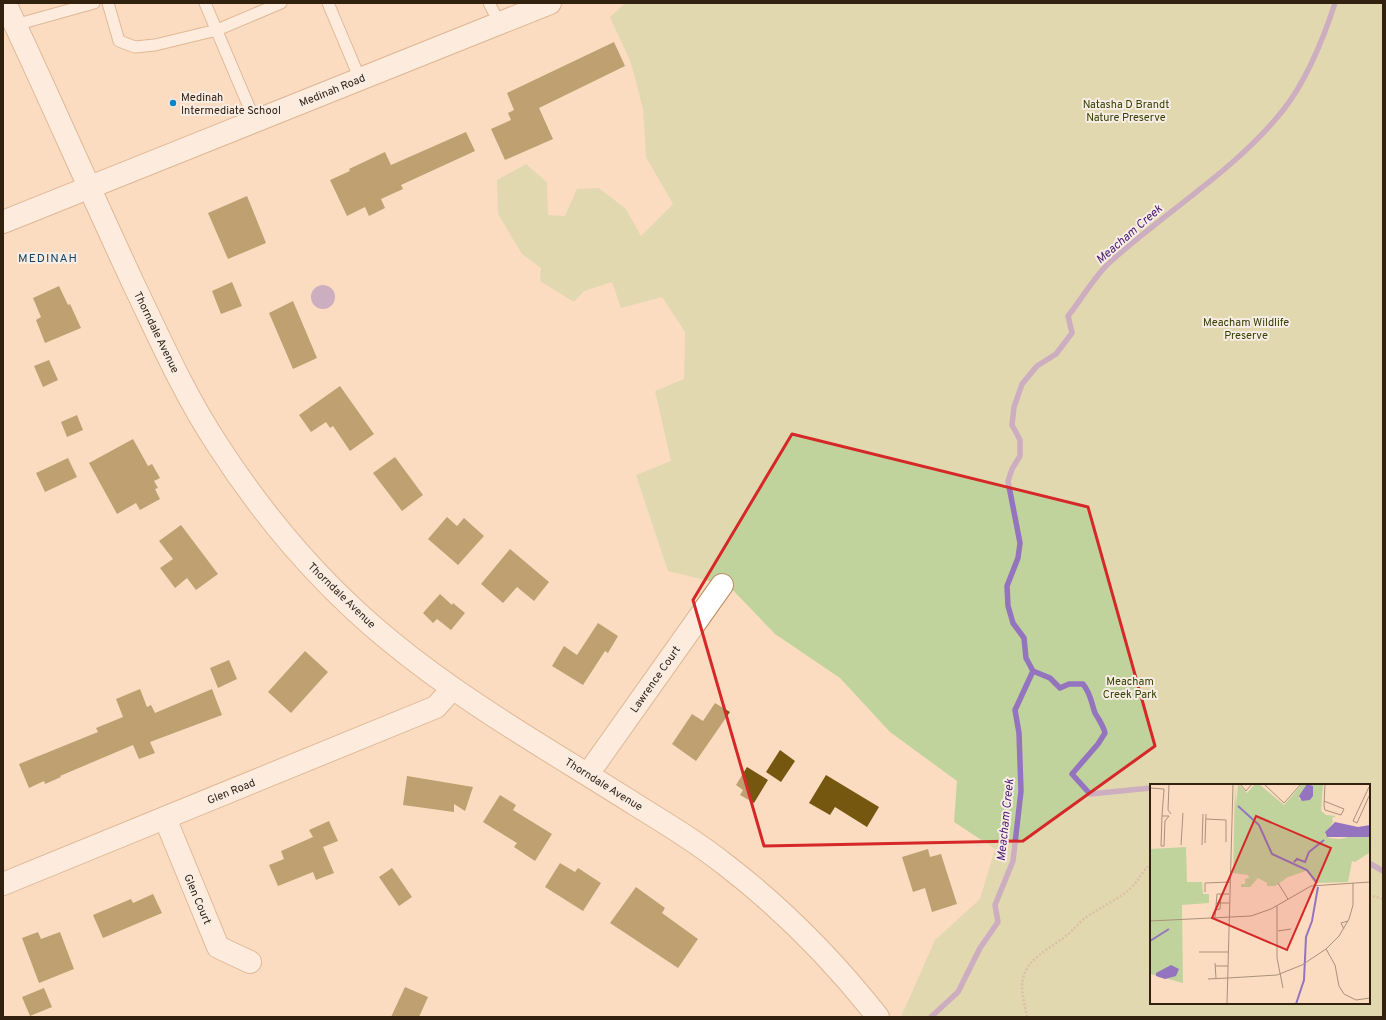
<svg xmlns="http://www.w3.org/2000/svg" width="1386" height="1020" viewBox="0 0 1386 1020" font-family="Overpass,sans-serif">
	<rect width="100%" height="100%" fill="#fbdcc1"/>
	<path fill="#c1d39c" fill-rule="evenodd" d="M 629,3 L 1383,3 L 1383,1017 L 901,1017 L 935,940 L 980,899 L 995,849 L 954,822 L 957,781 L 890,732 L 840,678 L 775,634 L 729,586 L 668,571 L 636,475 L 671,461 L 655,391 L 684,379 L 685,332 L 662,297 L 621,308 L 612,282 L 584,291 L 574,302 L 540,281 L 541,268 L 522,254 L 498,214 L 497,180 L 526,164 L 547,182 L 548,215 L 565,216 L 577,189 L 599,188 L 626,209 L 641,236 L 673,204 L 646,157 L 643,109 L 631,63 L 610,17 L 623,5 ZM 1151,785 L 1369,785 L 1369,1003 L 1151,1003 Z"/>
	<circle fill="#9474bf" cx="323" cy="297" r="12"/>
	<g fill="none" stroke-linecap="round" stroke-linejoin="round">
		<g stroke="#9474bf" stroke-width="5.5">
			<path d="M 1033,671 L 1050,678 L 1060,688 L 1069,684 L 1083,684 C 1091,694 1091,702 1095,713 C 1099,720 1103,725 1105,733 L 1098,744 L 1072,774 L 1090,794 L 1151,788"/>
			<path d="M 1369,863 L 1383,871"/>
			<path d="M 931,1017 L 958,992 L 980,948 L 998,922 L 995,905 L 1013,861 L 1021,791 L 1019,733 L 1015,710 L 1033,671 L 1026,658 L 1024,638 L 1013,623 L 1008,606 L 1007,586 L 1018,558 L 1020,543 L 1008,481 L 1012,469 L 1020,456 L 1020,440 L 1012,425 L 1014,407 L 1022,384 L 1037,366 L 1056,354 L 1072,333 L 1068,316 C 1081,300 1094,277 1109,263 C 1166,211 1236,170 1284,109 C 1308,78 1323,40 1335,3"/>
		</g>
	</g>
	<g fill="#755710">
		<path d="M 614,42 L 625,66 L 539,108 L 553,139 L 505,160 L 491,129 L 511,120 L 508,113 L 514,110 L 507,93 Z"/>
		<path d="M 466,132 L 475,151 L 401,185 L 403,189 L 381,199 L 385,208 L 369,216 L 365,207 L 347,216 L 330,180 L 350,171 L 349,169 L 385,152 L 391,165 Z"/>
		<path d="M 247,196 L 266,243 L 228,259 L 208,213 Z"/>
		<path d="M 232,282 L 242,306 L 221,314 L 212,291 Z"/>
		<path d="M 59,286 L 68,305 L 70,304 L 81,328 L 45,343 L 36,320 L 41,317 L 33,298 Z"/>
		<path d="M 293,301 L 317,358 L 293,369 L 269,313 Z"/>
		<path d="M 49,360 L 58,380 L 43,387 L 34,366 Z"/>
		<path d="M 340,386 L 374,434 L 350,451 L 333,426 L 330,428 L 326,422 L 311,432 L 299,415 Z"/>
		<path d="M 77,415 L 83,430 L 67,437 L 61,422 Z"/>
		<path d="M 133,439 L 148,466 L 152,464 L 160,478 L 154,481 L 158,488 L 155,489 L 160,499 L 140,510 L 136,503 L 117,514 L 89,463 Z"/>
		<path d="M 395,457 L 423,495 L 402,511 L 373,473 Z"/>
		<path d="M 68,458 L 77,477 L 45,492 L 36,473 Z"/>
		<path d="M 447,517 L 457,526 L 464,518 L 484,536 L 458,565 L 428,539 Z"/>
		<path d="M 181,525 L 218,574 L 196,590 L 187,578 L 175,588 L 160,568 L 173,559 L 159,541 Z"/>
		<path d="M 510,549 L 549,582 L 534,601 L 517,587 L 503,603 L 481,584 Z"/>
		<path d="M 440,594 L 452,605 L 453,603 L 465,613 L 451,630 L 437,619 L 433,623 L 423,613 Z"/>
		<path d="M 598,623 L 618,636 L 608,653 L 605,651 L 583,685 L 552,666 L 564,646 L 577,655 Z"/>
		<path d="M 305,651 L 328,672 L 291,713 L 268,692 Z"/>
		<path d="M 229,660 L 237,679 L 218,688 L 210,668 Z"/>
		<path d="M 140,689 L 147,707 L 151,705 L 155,713 L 212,689 L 222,715 L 150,742 L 155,753 L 139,759 L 133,745 L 60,776 L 61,777 L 45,784 L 44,781 L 29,788 L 19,764 L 98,732 L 96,728 L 123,717 L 116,699 Z"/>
		<path d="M 715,703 L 730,712 L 696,761 L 672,744 L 692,714 L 703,721 Z"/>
		<path d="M 780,750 L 795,761 L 781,782 L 766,772 Z"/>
		<path d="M 747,767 L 768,780 L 754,803 L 740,795 L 743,790 L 736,785 Z"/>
		<path d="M 826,775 L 879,807 L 867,827 L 835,807 L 830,815 L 809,803 Z"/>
		<path d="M 407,776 L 473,787 L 465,811 L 454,804 L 454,812 L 403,805 Z"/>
		<path d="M 500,795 L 516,805 L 513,810 L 552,834 L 535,861 L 514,847 L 517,843 L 483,822 Z"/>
		<path d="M 329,821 L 338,841 L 323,847 L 334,873 L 316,880 L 313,872 L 278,886 L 269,865 L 284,859 L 281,851 L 313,837 L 309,830 Z"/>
		<path d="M 928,849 L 930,857 L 941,854 L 957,904 L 932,912 L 925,888 L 913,892 L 902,857 Z"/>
		<path d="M 560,863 L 575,872 L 578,868 L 601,883 L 583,911 L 545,887 Z"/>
		<path d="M 392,868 L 412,897 L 399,906 L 379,877 Z"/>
		<path d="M 636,887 L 665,908 L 662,913 L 698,939 L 678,968 L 610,923 Z"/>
		<path d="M 153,894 L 162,913 L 103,938 L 93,915 L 131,899 L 133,903 Z"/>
		<path d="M 38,932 L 41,939 L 60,932 L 74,969 L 39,983 L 22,938 Z"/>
		<path d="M 405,987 L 428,997 L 419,1017 L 391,1017 Z"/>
		<path d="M 44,988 L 52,1007 L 30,1016 L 22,997 Z"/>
	</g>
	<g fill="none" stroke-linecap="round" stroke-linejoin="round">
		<g stroke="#bd8d62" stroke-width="13">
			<g id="service">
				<path d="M 108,3 L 119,41 L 135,47 L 155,45 L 217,30 L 281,3"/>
				<path d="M 205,3 L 255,121"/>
				<path d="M 328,3 L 360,79"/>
				<path d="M 489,3 L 500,24"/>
				<path d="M 15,25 L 94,3"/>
			</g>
		</g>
		<g stroke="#bd8d62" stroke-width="24">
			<g id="minor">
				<path d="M 5,3 C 49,96 90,191 134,285 C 160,339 184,394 217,444 C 264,517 322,585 389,640 C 465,703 553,752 636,805 C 667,824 698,843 727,866 C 784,910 833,960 878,1017"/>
				<path d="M 588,774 L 722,585"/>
				<path d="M 165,818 L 218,947 L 250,962"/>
				<path d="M 3,884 L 436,707 L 452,689"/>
			</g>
		</g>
		<g stroke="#bd8d62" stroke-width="24">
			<path id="secondary" d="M 3,222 L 550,3"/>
		</g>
		<g stroke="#b79d85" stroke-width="2.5" stroke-dasharray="2 2" stroke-linecap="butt">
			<path d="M 1369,895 L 1383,899"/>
			<path d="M 1027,1017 C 1025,1003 1019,989 1024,975 C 1029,958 1053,946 1066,936 C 1074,930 1080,921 1088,916 C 1103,906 1119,899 1132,887 C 1139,880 1142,871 1151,864"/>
		</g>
		<use href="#service" stroke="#fff" stroke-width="11"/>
		<use href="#minor" stroke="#fff" stroke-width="22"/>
		<use href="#secondary" stroke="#fff" stroke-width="22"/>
	</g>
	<path d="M0 0H1386V1020H0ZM 792,434 L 1088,507 L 1155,746 L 1023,841 L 764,846 L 693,600 Z" fill="#fbdcc1" fill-opacity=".55" fill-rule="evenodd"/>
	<path fill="none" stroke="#d62828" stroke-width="3" stroke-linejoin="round" d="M 792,434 L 1088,507 L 1155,746 L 1023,841 L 764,846 L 693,600 Z"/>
	<circle fill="#0086cd" stroke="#f8ede5" stroke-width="1.5" cx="173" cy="103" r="4"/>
	<g text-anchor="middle" stroke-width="4" stroke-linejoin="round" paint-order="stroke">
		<g font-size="11" fill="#33210f" stroke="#f8ede5">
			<text transform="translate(332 90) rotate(-22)" y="4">Medinah Road</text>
			<text transform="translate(157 332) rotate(64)" y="4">Thorndale Avenue</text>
			<text transform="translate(342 595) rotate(44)" y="4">Thorndale Avenue</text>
			<text transform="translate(655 679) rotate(-55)" y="4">Lawrence Court</text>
			<text transform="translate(604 784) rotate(32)" y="4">Thorndale Avenue</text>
			<text transform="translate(231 791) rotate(-22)" y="4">Glen Road</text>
			<text transform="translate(198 899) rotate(67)" y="4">Glen Court</text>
		</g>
		<g font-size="11" fill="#33210f" stroke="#f8ede5" text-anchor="start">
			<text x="181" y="101">Medinah<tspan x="181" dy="13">Intermediate School</tspan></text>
		</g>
		<g font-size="11" fill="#334100" stroke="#f8ede5">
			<text x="1126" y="108">Natasha D Brandt<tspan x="1126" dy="13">Nature Preserve</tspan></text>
			<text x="1246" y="326">Meacham Wildlife<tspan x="1246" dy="13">Preserve</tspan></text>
			<text x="1130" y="685">Meacham<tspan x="1130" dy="13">Creek Park</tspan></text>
		</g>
		<g font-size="12" font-style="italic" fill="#481a73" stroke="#f8ede5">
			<text transform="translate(1129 234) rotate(-41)" y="4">Meacham Creek</text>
			<text transform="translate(1005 820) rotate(-84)" y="4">Meacham Creek</text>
		</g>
		<g font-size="12" letter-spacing="1" fill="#124669" stroke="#f8ede5">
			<text x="48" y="262">MEDINAH</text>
		</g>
	</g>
	<g transform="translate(1150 784)">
		<rect width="220" height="220" fill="#fbdcc1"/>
		<path d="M 85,0 L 86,22 L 88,0 L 97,9 L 105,0 L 109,0 L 134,21 L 152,0 L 157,0 L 149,15 L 160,16 L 163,12 L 161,0 L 173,0 L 171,27 L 176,31 L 186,32 L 182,34 L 183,38 L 175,50 L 179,54 L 190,55 L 202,52 L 220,53 L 220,74 L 219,69 L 205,78 L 202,77 L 198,98 L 165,99 L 156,87 L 138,93 L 125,102 L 117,102 L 117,99 L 108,94 L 100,103 L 91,103 L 91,100 L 95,100 L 95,95 L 99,94 L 98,91 L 83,89 ZM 36,63 L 37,98 L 52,98 L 53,110 L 59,110 L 59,119 L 32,121 L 33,199 L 0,190 L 0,65 Z" fill="#c1d39c"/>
		<path d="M 157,0 L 163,2 L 163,12 L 160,16 L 152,17 L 149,12 ZM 185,38 L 208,43 L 220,41 L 220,53 L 177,53 L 175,48 ZM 21,181 L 29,185 L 26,192 L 15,195 L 6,192 L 6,189 Z" fill="#9474bf"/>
		<path fill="none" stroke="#9474bf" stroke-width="2" d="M 88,22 L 109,41 L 122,70 L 157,86 L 167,99M 144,78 L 147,75 L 155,78 L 159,68 L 174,56M 0,157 L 19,145M 146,220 L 154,196 L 156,153 L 162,137 L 168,103"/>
		<path fill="none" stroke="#ab917a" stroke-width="1" d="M 19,0 L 18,26 L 21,30M 90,0 L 96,7 L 102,0M 114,0 L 134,19 L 151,0M 219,3 L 203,37 L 207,39 L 220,10M 0,4 L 14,5 L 12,32M 174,17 L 194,25 L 191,31 L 175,26 L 174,22 L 175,0M 12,32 L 19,32 L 15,37 L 14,62 L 11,62 ZM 56,35 L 76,36 L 76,58M 55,59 L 56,30M 31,61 L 33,29M 52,61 L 53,30M 128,99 L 138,115M 55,108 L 55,99 L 80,98M 66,119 L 79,119M 127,122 L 127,174 L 133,204M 66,126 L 70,125 L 71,110M 65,133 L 67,110 L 79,110M 0,137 L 101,132 L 121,125 L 161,102 L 220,98M 194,145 L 191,139 L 198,137M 128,147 L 141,145M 176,165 L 185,181 L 189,202 L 194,210 L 206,216 L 220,214M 49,168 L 78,168M 65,179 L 66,194M 65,182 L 78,182M 78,194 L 127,191 L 152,181 L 176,165 L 189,152 L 199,135 L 203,121 L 203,99M 58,195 L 78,194M 77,220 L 83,0"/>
		<path fill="#d62828" fill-opacity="0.15" stroke="#d62828" stroke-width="2" d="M 106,32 L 181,64 L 137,166 L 62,134 Z"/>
		<rect width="220" height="220" fill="none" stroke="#33210f" stroke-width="2"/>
	</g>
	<rect width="1386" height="1020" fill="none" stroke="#33210f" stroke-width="8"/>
</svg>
